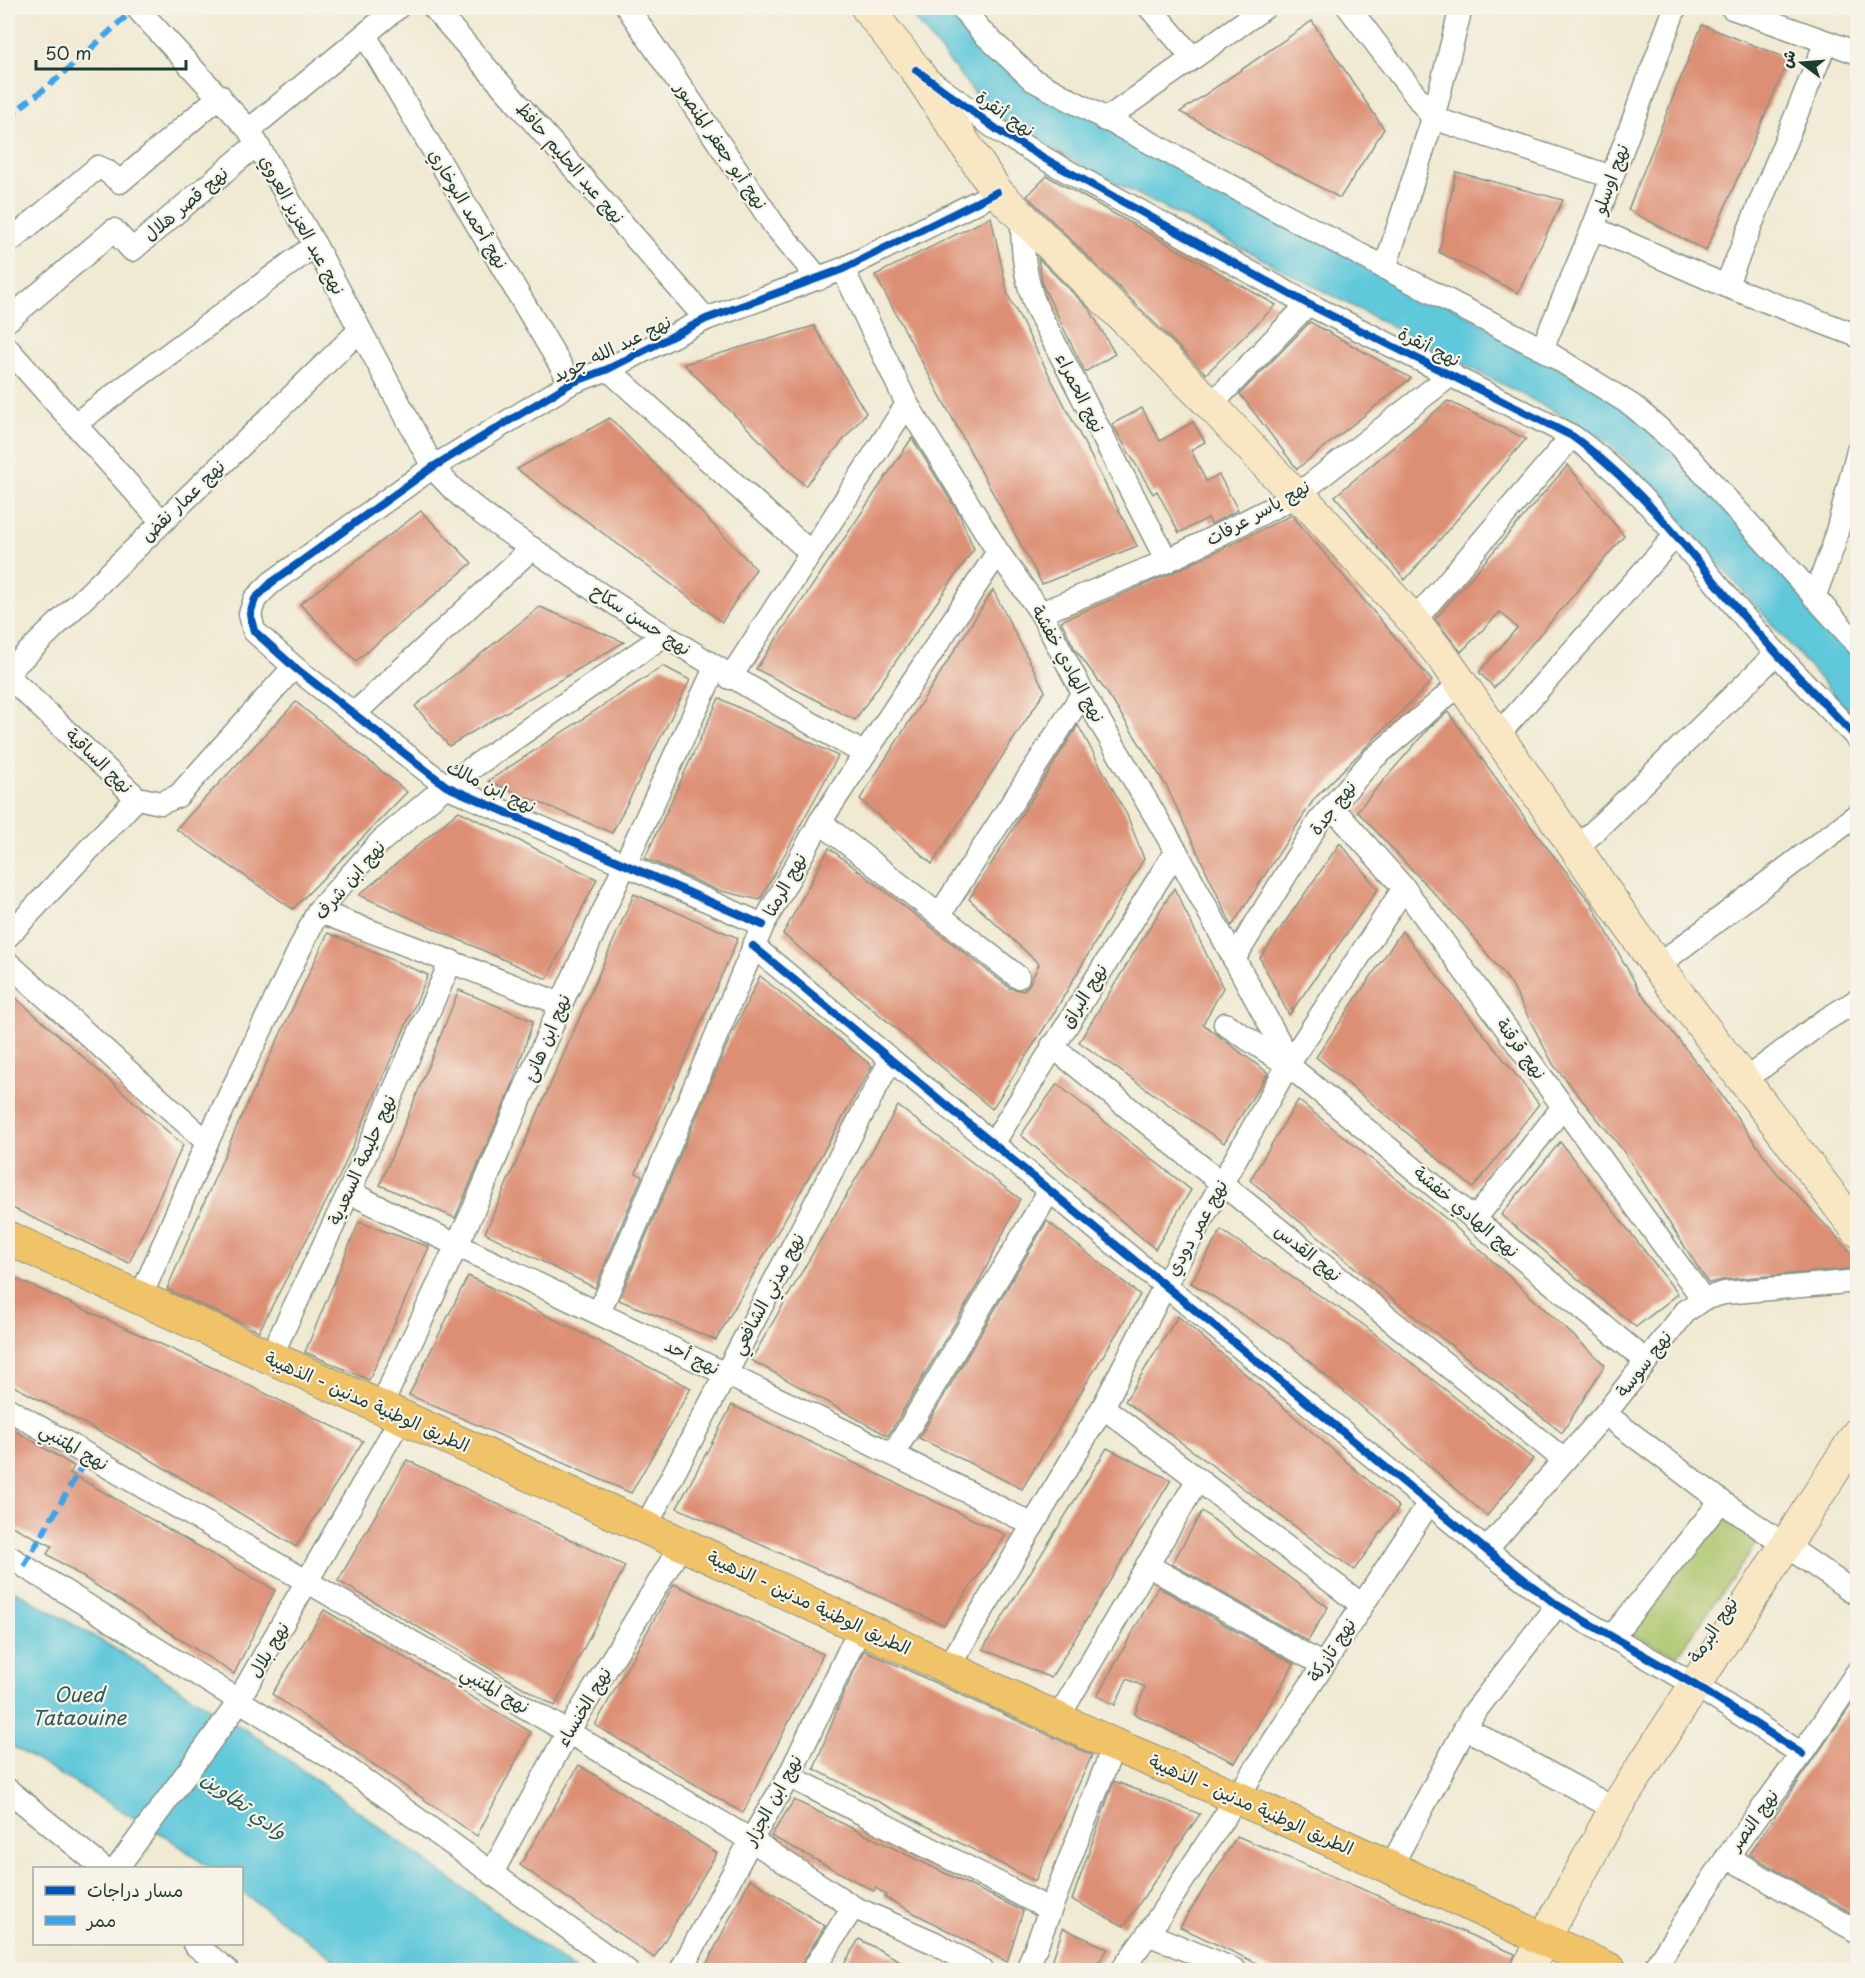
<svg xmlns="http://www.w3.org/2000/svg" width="1865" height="1978" viewBox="0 0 1865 1978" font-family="'Playpen Sans','Playpen Sans Arabic',sans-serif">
	<rect width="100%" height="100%" fill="#f7f3e8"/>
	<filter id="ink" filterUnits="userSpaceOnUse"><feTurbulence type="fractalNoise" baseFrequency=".0167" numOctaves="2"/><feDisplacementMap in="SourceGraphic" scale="12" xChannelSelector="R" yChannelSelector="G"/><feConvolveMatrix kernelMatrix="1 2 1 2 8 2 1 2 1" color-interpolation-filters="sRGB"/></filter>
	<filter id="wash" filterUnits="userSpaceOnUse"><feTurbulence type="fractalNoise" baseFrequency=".008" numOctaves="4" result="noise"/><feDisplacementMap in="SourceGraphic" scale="24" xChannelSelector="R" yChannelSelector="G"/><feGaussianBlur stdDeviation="1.35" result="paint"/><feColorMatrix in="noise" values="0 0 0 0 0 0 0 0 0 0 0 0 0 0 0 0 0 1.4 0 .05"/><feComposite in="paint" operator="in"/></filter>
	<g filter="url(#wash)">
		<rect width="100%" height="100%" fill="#f0ead3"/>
		<path fill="#abc46a" stroke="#65804f" stroke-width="1.5" d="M 1721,1516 L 1757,1543 L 1677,1656 L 1626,1632 Z"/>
		<g fill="#5ec8da" stroke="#3e8287" stroke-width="1.5">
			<path d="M 906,8 L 955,8 L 996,55 L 1584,380 L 1658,432 L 1857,658 L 1857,721 L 1633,466 L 1606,441 L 1565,417 L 1065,156 L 1004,120 L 982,102 Z"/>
			<path d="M 8,1587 L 107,1644 L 257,1737 L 575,1970 L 349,1970 L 242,1892 L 242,1868 L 210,1868 L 167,1837 L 8,1744 Z"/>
		</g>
		<g id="blocks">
			<g fill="#dd8f75">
				<path d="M 1312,21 L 1384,129 L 1340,198 L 1180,112 Z"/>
				<path d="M 1702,25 L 1789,59 L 1706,251 L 1628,210 Z"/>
				<path d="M 1456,172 L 1563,200 L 1518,293 L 1439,252 Z"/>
				<path d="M 1047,176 L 1276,305 L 1206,374 L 1027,196 Z"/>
				<path d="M 991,217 L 1008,295 L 1137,546 L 1042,584 L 875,275 Z"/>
				<path d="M 1038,258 L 1090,310 L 1115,354 L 1085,372 L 1043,286 Z"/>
				<path d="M 1310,322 L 1411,378 L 1297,469 L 1240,394 Z"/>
				<path d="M 814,326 L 866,413 L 805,486 L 684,364 Z"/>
				<path d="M 1448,401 L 1526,439 L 1405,580 L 1335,496 Z"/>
				<path d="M 1142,408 L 1160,441 L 1193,422 L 1205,442 L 1191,450 L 1206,481 L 1219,475 L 1238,510 L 1211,524 L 1208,518 L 1179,533 L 1157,491 L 1153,494 L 1112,424 Z"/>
				<path d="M 610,418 L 756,569 L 722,622 L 517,469 Z"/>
				<path d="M 912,438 L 959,514 L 974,549 L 855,720 L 756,669 Z"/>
				<path d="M 1568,465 L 1624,536 L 1494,688 L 1479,672 L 1517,628 L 1500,612 L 1461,652 L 1435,619 Z"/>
				<path d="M 421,511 L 472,563 L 356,661 L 300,604 Z"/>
				<path d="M 1292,515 L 1432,681 L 1314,799 L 1232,926 L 1167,787 L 1108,694 L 1075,649 L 1061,621 L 1172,573 Z"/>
				<path d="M 993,590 L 1045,691 L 932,864 L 860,799 Z"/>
				<path d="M 540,607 L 624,642 L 449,746 L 415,706 Z"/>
				<path d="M 663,666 L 690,680 L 612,833 L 488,781 Z"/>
				<path d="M 719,698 L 838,756 L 760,900 L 717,890 L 645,858 Z"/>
				<path d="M 296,702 L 407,792 L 293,909 L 176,829 Z"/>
				<path d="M 1448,712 L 1541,840 L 1591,903 L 1639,990 L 1712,1082 L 1776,1172 L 1857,1259 L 1857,1268 L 1723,1280 L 1708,1283 L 1622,1149 L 1553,1064 L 1510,982 L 1463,924 L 1357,811 L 1429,728 Z"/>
				<path d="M 1078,725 L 1127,815 L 1144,859 L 1054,1013 L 992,1109 L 783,934 L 829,848 L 1010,988 L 1023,991 L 1029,985 L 1039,964 L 969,899 Z"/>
				<path d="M 459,811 L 597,879 L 547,979 L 359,895 Z"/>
				<path d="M 1340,843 L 1378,889 L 1289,1015 L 1260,958 Z"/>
				<path d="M 1174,888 L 1223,988 L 1203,1024 L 1268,1073 L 1224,1143 L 1079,1042 Z"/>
				<path d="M 634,894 L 738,938 L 636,1173 L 642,1176 L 595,1288 L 485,1233 Z"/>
				<path d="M 1402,931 L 1539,1104 L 1473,1188 L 1316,1057 Z"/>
				<path d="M 328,933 L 428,975 L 339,1177 L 259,1331 L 167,1289 L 237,1126 Z"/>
				<path d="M 760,976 L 872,1066 L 716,1340 L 619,1300 L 730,1038 Z"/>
				<path d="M 459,990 L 533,1021 L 512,1086 L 455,1218 L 380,1185 Z"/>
				<path d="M 8,991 L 183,1145 L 129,1263 L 8,1206 Z"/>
				<path d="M 1057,1084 L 1191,1190 L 1155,1249 L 1021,1135 Z"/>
				<path d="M 1298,1100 L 1450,1222 L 1605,1365 L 1562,1433 L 1385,1293 L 1250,1180 Z"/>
				<path d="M 898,1106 L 1020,1199 L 977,1286 L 888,1436 L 751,1360 Z"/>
				<path d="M 1560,1142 L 1678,1294 L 1636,1327 L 1501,1215 Z"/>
				<path d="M 1047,1221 L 1140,1295 L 1022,1489 L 919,1438 Z"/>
				<path d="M 359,1222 L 429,1247 L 369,1380 L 305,1352 Z"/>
				<path d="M 1221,1230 L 1361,1323 L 1533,1459 L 1487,1516 L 1288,1343 L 1191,1283 Z"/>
				<path d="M 8,1275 L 207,1365 L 363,1441 L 296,1547 L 141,1454 L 8,1383 Z"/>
				<path d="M 468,1276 L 691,1388 L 631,1493 L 409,1395 Z"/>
				<path d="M 1178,1316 L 1399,1507 L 1354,1570 L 1125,1401 Z"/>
				<path d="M 732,1405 L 1006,1535 L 944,1625 L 677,1508 Z"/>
				<path d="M 8,1426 L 74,1466 L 70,1473 L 275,1590 L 234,1674 L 47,1554 L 52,1546 L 8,1524 Z"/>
				<path d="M 1107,1448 L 1171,1480 L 1051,1678 L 983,1649 Z"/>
				<path d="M 407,1460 L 625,1566 L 555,1706 L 338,1581 Z"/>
				<path d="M 1202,1511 L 1328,1607 L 1308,1641 L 1172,1564 Z"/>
				<path d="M 674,1584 L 823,1654 L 743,1813 L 595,1725 Z"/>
				<path d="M 1158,1587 L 1294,1664 L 1235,1763 L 1135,1714 L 1145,1687 L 1127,1679 L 1115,1705 L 1097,1696 Z"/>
				<path d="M 324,1610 L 531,1732 L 477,1836 L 272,1694 Z"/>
				<path d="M 864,1650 L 1092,1755 L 1035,1881 L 814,1769 L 840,1702 Z"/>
				<path d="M 1857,1696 L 1857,1916 L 1749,1854 Z"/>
				<path d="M 579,1765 L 717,1853 L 654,1958 L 520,1865 Z"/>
				<path d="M 1114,1781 L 1200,1814 L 1124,1926 L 1072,1900 Z"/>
				<path d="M 794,1800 L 1023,1911 L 1007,1962 L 884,1897 L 886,1895 L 876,1888 L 874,1891 L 771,1836 Z"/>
				<path d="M 1237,1836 L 1515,1954 L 1509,1971 L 1273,1971 L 1180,1927 Z"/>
				<path d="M 750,1879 L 825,1926 L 802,1963 L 800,1971 L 703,1971 Z"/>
				<path d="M 1063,1928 L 1108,1949 L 1093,1971 L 1049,1971 Z"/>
				<path d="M 859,1939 L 919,1971 L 840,1971 Z"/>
			</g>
		</g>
	</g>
	<g filter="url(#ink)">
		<use href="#blocks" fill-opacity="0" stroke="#889484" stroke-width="1.5"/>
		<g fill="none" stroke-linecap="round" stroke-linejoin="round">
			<g stroke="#889484" stroke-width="25">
				<g id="street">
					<path d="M 137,8 L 249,130 L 315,245 L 433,467 C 464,507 519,539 561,568 C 660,635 759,694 863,753"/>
					<path d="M 434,8 L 706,319"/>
					<path d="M 628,8 L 774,225 L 819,279"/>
					<path d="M 962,8 L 982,32 L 1033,80 L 1385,268 L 1542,349 L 1633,406 L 1678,445 L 1858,645"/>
					<path d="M 1150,8 L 1192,57"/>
					<path d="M 1349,8 L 1433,118 L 1612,177"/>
					<path d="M 1732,8 L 1858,53"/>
					<path d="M 365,35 L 571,383"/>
					<path d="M 929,80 L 999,131 L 1049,161 L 1308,304 L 1572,436 C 1640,485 1691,554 1745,618 C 1781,660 1820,699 1858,739"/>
					<path d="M 1105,120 L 1264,8"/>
					<path d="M 249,130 L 397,8"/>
					<path d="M 1022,216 C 1022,249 1024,276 1036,307 L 1167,561"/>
					<path d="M 1593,228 L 1726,286 L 1858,336"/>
					<path d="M 8,243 L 98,167 L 108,172 L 120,182 L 220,96"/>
					<path d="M 1385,268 L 1433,118 L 1461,8"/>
					<path d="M 843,269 L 907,404 L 998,552 L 1041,613 L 1083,693 L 1176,851 L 1290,1062"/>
					<path d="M 1726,286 L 1826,42"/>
					<path d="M 8,320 L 114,230 L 132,250 L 257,144"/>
					<path d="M 8,349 L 162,522"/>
					<path d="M 1542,349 L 1593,228 L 1675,8"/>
					<path d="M 608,369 L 811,553"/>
					<path d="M 1211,405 L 1308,304"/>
					<path d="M 75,424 L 315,245"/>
					<path d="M 1814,597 L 1833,547 L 1858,450"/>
					<path d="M 1041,613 L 1167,561 L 1296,496 L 1452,374"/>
					<path d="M 1414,621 L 1572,436"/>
					<path d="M 8,672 L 360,330"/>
					<path d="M 8,676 L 137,798 L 161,803 L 178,796 L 294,667"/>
					<path d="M 730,678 L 907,404"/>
					<path d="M 355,713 L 532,548"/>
					<path d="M 1497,736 L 1675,536"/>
					<path d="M 1327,812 L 1340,816 L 1404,888 L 1703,1299"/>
					<path d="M 820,822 L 1018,977"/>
					<path d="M 1576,849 L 1776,654"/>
					<path d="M 318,911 L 561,1004"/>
					<path d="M 940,914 L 1083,693"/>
					<path d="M 763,925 L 446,786 L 294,667 L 254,631 L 250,614 L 255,599 L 271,583 L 433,467 L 571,383 L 608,369 L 706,319 L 843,269 L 997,192"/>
					<path d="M 8,936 L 137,798"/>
					<path d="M 753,946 L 1486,1550 L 1557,1605 L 1695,1685 L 1802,1754"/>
					<path d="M 1234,959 L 1319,821 L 1374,758 L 1461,683"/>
					<path d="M 8,963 L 207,1142"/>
					<path d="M 1657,966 L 1858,814"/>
					<path d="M 1225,1024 L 1288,1065 L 1645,1360"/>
					<path d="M 1052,1046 L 1564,1460"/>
					<path d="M 1745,1080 L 1822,1022 L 1858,1000"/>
					<path d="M 994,1142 L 1176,851"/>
					<path d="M 349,1192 C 576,1306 808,1409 1033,1525"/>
					<path d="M 1475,1219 L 1563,1107"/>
					<path d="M 140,1299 L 207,1142 L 318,911 L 380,842 L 446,786 L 663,636"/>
					<path d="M 599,1313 L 763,925 L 820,822 L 998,552"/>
					<path d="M 270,1358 L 349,1192 L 451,961"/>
					<path d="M 1103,1407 L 1362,1605"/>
					<path d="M 380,1408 L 473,1211 L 561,1004 L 715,668"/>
					<path d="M 8,1409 L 568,1732 L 751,1840 L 853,1907 L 935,1943 L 982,1970"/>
					<path d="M 1605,1414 L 1721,1501 L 1858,1595"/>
					<path d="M 894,1453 L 1050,1190"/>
					<path d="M 645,1528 L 890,1061"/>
					<path d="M 1486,1550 L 1605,1414 L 1686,1311 L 1703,1299 L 1724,1293 L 1858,1281"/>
					<path d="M 8,1556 L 344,1766 L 626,1970"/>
					<path d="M 1147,1565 L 1323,1665"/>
					<path d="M 1611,1638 L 1721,1501"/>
					<path d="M 948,1668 L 1103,1407 L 1165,1285 L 1288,1065 L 1404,888"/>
					<path d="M 1058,1718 L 1198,1479"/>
					<path d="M 1465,1728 L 1615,1809"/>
					<path d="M 789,1776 L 1049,1909"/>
					<path d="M 8,1790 L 103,1868"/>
					<path d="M 1727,1857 L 1858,1932"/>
					<path d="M 117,1868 L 231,1713 L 401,1418"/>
					<path d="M 1390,1868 L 1473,1714 L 1557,1605"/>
					<path d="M 492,1873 L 568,1732 L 682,1544"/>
					<path d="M 1148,1934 L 1235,1970"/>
					<path d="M 194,1944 L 227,1970"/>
					<path d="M 681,1970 L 751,1840 L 789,1776 L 860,1628"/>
					<path d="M 813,1970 L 853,1907"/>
					<path d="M 1027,1970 L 1114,1745"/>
					<path d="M 1122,1970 L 1148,1934 L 1429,1503"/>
					<path d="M 1653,1970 L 1727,1857 L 1802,1754 L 1858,1671"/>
				</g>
			</g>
			<g stroke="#889484" stroke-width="34">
				<g id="secondary">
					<path d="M 867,8 L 916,70 L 997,192 L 1211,405 L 1296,496 L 1308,504 L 1414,621 L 1447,663 L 1657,966 L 1858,1231"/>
					<path d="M 1527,1970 L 1615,1809 L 1858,1433"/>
				</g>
			</g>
			<g stroke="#889484" stroke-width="35">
				<path id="primary" d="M 8,1238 L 682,1544 L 1114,1745 C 1282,1814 1445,1894 1610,1970"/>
			</g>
			<use href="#street" stroke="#fff" stroke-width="22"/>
			<use href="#secondary" stroke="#f9e7c3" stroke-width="32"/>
			<use href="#primary" stroke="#f1c369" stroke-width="33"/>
			<g stroke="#3da4eb" stroke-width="6" stroke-dasharray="12 6" stroke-linecap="butt">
				<path d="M 8,119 C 21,105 36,96 51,84 C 80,59 107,34 135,8"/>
				<path d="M 24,1566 L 88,1456"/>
			</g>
			<g stroke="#f7f3e8" stroke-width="11">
				<g id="cycleway">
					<path d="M 916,70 L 999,131 L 1049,161 L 1308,304 L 1572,436 C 1640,485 1691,554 1745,618 C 1781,660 1820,699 1858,739"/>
					<path d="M 763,925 L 446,786 L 294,667 L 254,631 L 250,614 L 255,599 L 271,583 L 433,467 L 571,383 L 608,369 L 706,319 L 843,269 L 997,192"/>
					<path d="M 753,946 L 1486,1550 L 1557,1605 L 1695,1685 L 1802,1754"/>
				</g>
			</g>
			<use href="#cycleway" stroke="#0057b8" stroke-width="8"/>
		</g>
	</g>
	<g text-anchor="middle" stroke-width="4.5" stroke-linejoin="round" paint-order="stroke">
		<g font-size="18" fill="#1f3d34" stroke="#f7f3e8">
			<text transform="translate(1005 114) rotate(34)" y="6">نهج أنقرة</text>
			<text transform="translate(721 146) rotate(56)" y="6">نهج أبو جعفر المنصور</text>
			<text transform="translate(570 163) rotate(49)" y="6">نهج عبد الحليم حافظ</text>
			<text transform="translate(1611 179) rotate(-70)" y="6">نهج اوسلو</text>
			<text transform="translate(186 204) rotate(-40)" y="6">نهج قصر هلال</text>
			<text transform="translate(468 209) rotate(59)" y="6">نهج أحمد البوخاري</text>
			<text transform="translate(302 225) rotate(61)" y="6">نهج عبد العزيز العروي</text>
			<text transform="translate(1429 347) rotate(26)" y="6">نهج أنقرة</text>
			<text transform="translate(612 349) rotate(-26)" y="6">نهج عبد الله جويد</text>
			<text transform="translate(1080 393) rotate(63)" y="6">نهج الحمراء</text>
			<text transform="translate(183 501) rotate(-44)" y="6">نهج عمار نقض</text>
			<text transform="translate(1258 513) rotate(-29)" y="6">نهج ياسر عرفات</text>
			<text transform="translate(641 620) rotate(33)" y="6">نهج حسن سكاح</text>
			<text transform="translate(1068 664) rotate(61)" y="6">نهج الهادي خفشة</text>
			<text transform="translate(99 761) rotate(44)" y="6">نهج الساقية</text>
			<text transform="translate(491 787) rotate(26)" y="6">نهج ابن مالك</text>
			<text transform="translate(1333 808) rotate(-52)" y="6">نهج جدة</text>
			<text transform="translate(350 880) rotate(-49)" y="6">نهج ابن شرف</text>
			<text transform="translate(785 885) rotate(-61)" y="6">نهج الرمثا</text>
			<text transform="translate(1084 996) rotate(-58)" y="6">نهج البراق</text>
			<text transform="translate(547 1038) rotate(-67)" y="6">نهج ابن هانئ</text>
			<text transform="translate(1521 1049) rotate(54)" y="6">نهج قرقنة</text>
			<text transform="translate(362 1160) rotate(-66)" y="6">نهج حليمة السعدية</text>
			<text transform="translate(1466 1212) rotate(40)" y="6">نهج الهادي خفشة</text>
			<text transform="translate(1197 1228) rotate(-61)" y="6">نهج عمر دودي</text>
			<text transform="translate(1308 1253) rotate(39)" y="6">نهج القدس</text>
			<text transform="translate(768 1294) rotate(-62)" y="6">نهج مدني الشافعي</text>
			<text transform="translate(692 1357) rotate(26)" y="6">نهج أحد</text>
			<text transform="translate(1644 1364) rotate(-52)" y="6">نهج سوسة</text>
			<text transform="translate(367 1402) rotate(24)" y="6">الطريق الوطنية مدنين - الذهيبة</text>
			<text transform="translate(74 1447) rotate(30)" y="6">نهج المتنبي</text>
			<text transform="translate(809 1603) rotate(25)" y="6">الطريق الوطنية مدنين - الذهيبة</text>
			<text transform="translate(1713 1630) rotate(-57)" y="6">نهج البرمة</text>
			<text transform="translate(269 1650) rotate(-59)" y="6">نهج بلال</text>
			<text transform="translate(1332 1650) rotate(-57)" y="6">نهج تازركة</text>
			<text transform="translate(495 1690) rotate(30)" y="6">نهج المتنبي</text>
			<text transform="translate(584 1707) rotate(-59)" y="6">نهج الخنساء</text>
			<text transform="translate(773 1800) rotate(-61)" y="6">نهج ابن الجزار</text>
			<text transform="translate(1251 1805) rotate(24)" y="6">الطريق الوطنية مدنين - الذهيبة</text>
			<text transform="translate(1754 1820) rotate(-54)" y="6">نهج النصر</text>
		</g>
		<g font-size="20" font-style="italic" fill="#2c5955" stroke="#f7f3e8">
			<text x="79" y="1702">Oued<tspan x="79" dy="23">Tataouine</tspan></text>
			<text transform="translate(244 1805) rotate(36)" y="7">وادي تطاوين</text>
		</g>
	</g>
	<rect width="1865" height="1978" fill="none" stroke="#f7f3e8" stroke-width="30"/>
	<rect x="33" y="1867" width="210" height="78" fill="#f7f3e8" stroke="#a1aaa0" stroke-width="1.5"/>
	<rect x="45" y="1886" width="30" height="9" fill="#0057b8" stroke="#a1aaa0" stroke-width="1.5"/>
	<text x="87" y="1897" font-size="18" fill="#1f3d34">مسار دراجات</text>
	<rect x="45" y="1916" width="30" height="9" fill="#3da4eb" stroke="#a1aaa0" stroke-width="1.5"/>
	<text x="87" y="1927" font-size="18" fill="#1f3d34">ممر</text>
	<g transform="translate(1802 63) rotate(286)" stroke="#f7f3e8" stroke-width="4.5" paint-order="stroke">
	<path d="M0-4.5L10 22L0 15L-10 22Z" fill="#1f3d34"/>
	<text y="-9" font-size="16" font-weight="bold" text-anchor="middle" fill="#1f3d34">ش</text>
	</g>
	<path d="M36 60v9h150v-9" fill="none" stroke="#1f3d34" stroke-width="3"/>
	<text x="45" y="60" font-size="18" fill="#1f3d34" stroke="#f7f3e8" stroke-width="4.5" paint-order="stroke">50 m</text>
</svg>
